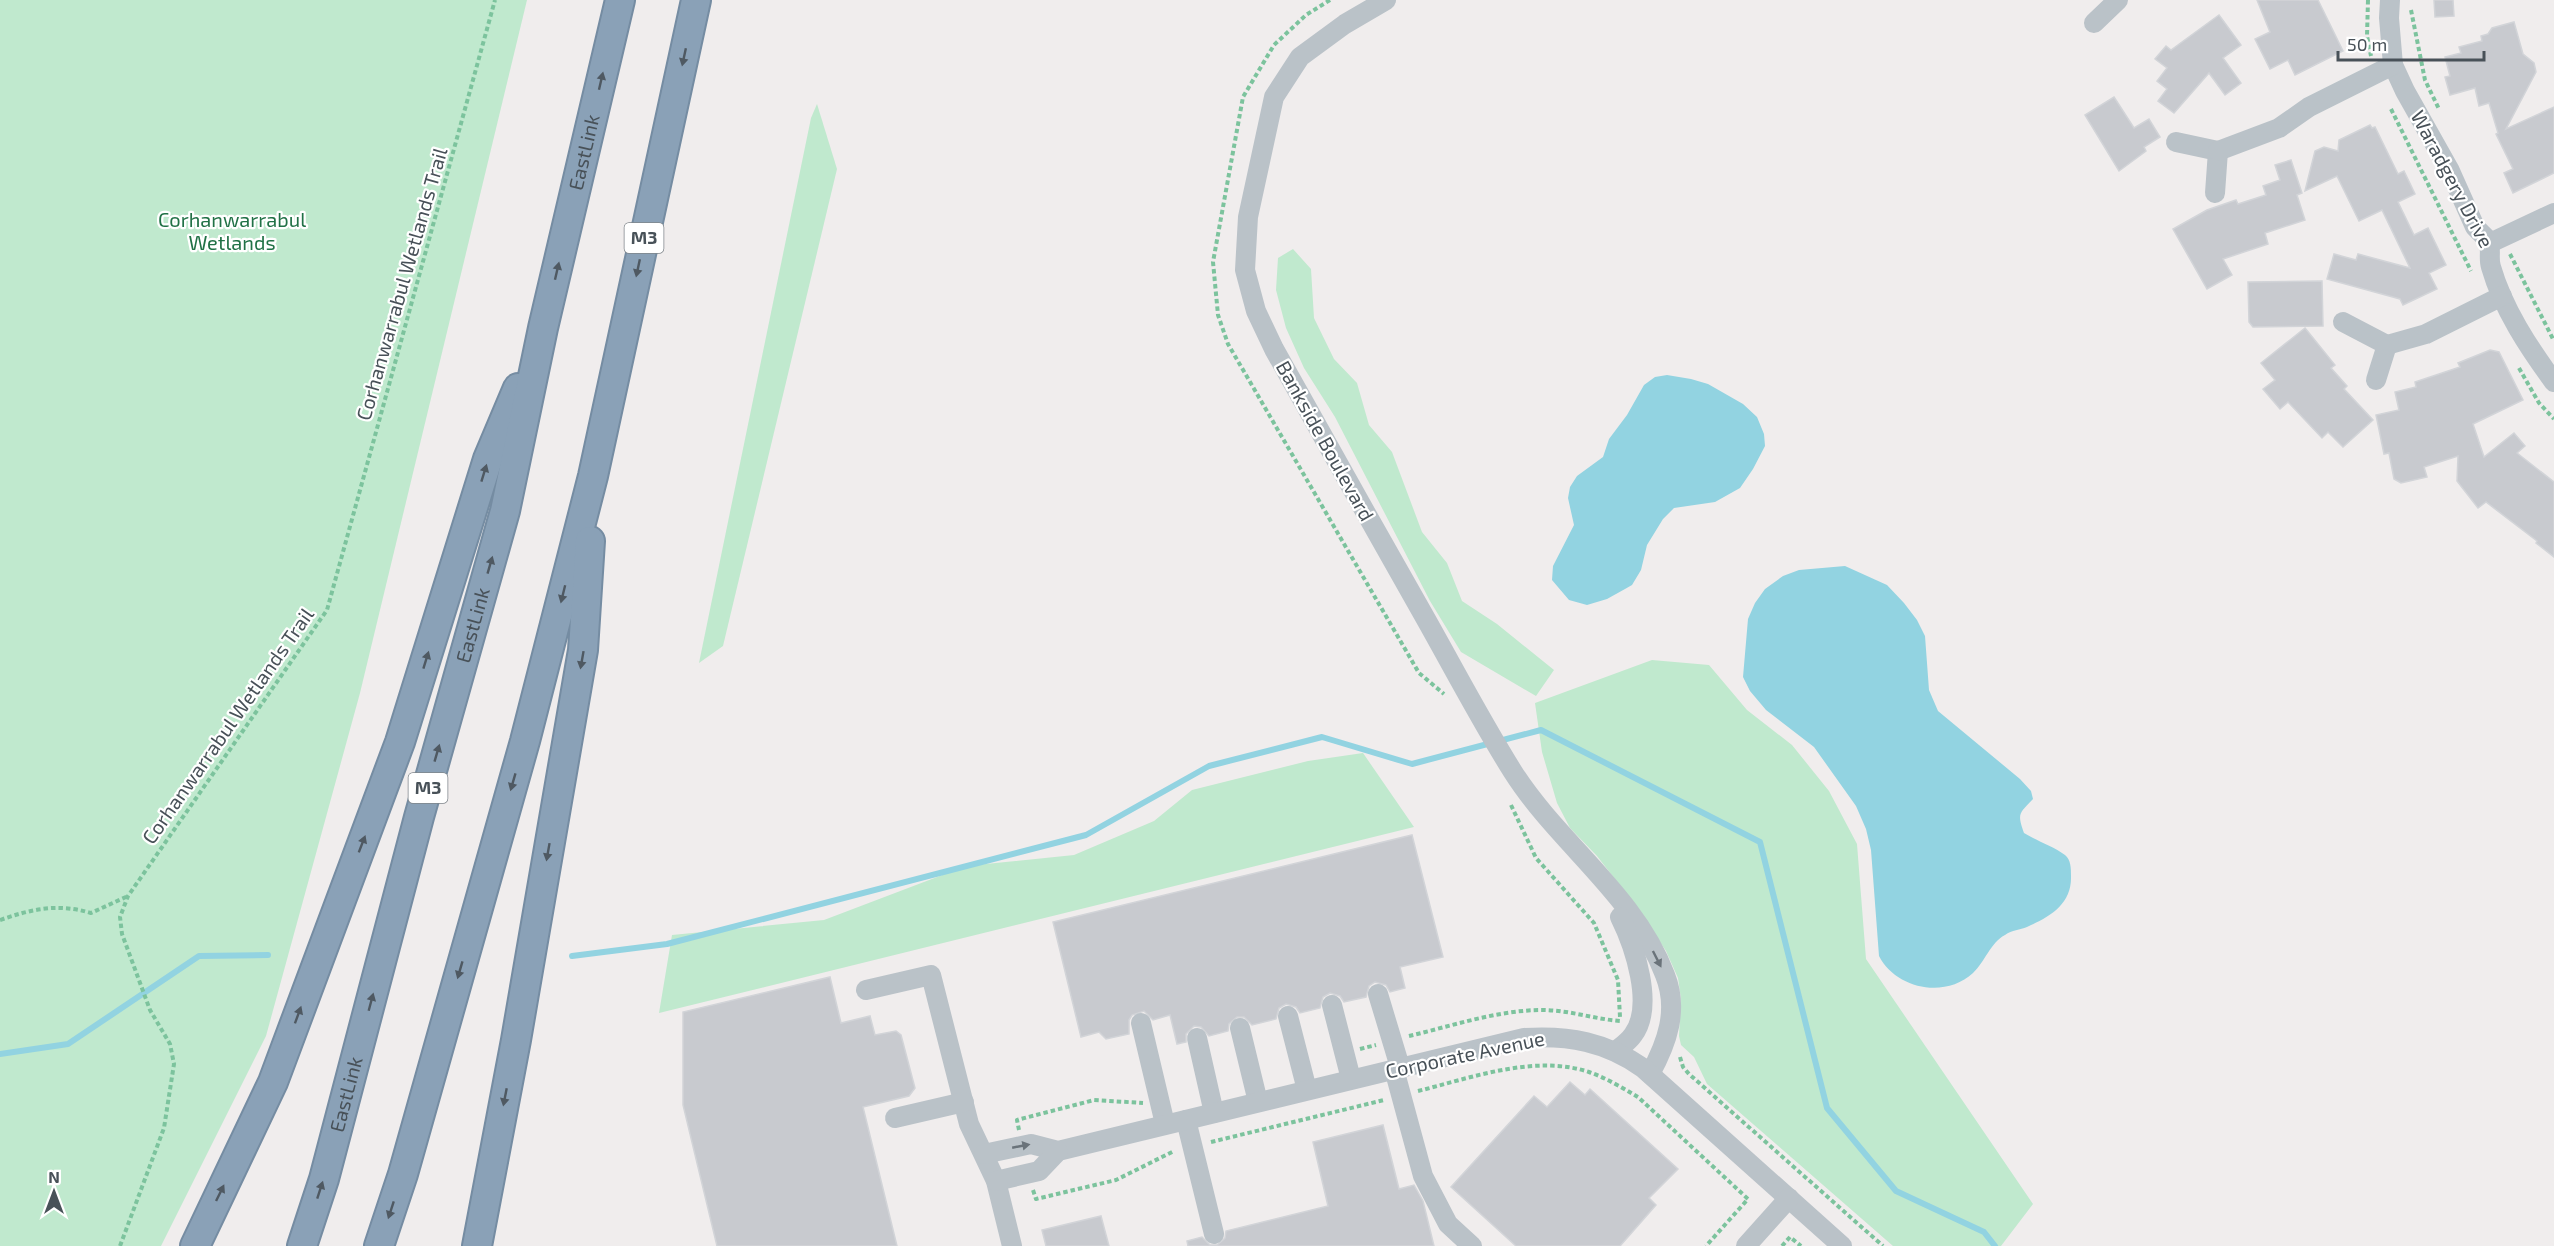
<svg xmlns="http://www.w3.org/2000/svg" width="2554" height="1246" viewBox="0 0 2554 1246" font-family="'Exo 2',sans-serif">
	<rect width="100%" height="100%" fill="#f0eded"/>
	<g fill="#c0e9ce">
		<path d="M 0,0 L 527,0 L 360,693 L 266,1036 L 161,1246 L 0,1246 Z"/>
		<path d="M 817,104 L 837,169 L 723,646 L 699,663 L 811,118 Z"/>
		<path d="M 1293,249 L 1311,269 L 1314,318 L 1334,359 L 1357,383 L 1369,425 L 1392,452 L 1422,532 L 1447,563 L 1462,601 L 1497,624 L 1554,670 L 1536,696 L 1461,652 L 1430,601 L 1335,417 L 1304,368 L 1286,328 L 1276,290 L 1278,258 Z"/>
		<path d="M 1652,660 L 1709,665 L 1747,710 L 1792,745 L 1829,791 L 1857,844 L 1866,959 L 2033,1204 L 2001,1246 L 1893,1246 L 1707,1084 L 1694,1057 L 1681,1045 L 1679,1036 L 1681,999 L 1678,978 L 1666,951 L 1636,906 L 1597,856 L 1570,828 L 1557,803 L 1542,752 L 1535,703 Z"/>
		<path d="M 1363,753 L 1414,827 L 659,1013 L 672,935 L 824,920 L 966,866 L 1074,855 L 1154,821 L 1192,790 L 1308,761 Z"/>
	</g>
	<g fill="#92d3e1">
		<path d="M 1667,375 L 1691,379 L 1708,384 L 1743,404 L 1757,417 L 1764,434 L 1765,446 L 1753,469 L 1740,488 L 1715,502 L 1674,508 L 1663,519 L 1647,545 L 1641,570 L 1632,585 L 1625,589 L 1607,599 L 1587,605 L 1569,600 L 1552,580 L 1553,566 L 1574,525 L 1568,498 L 1570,487 L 1577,476 L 1603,457 L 1609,439 L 1627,415 L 1644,385 L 1655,377 Z"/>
		<path d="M 1845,566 L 1887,585 L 1904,603 L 1917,620 L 1925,636 L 1929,690 L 1938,711 L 2020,779 L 2031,791 L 2033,799 C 2019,814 2017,813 2024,833 C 2037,841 2053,846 2065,855 C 2071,860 2071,868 2071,876 C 2072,904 2050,917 2027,927 C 2020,930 2012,930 2005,935 C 1990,943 1985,962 1973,973 C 1945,999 1896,989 1879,956 L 1871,850 L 1866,829 L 1856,806 L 1814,747 L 1766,710 L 1750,691 L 1743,677 L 1748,619 L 1755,603 L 1765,589 L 1783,576 L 1799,570 Z"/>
	</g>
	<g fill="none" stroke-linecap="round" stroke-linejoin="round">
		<g stroke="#92d3e1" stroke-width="6">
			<path d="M 572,956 L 667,944 L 1086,835 L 1209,766 L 1322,737 L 1412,764 L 1541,730 L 1760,842 L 1827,1108 L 1896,1191 L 1984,1232 L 1995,1246"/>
			<path d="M 0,1054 L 68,1044 L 199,956 L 268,955"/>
		</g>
	</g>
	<g fill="#c8cacf" stroke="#d2d4d8" stroke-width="1.5">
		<path d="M 2257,0 L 2318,0 L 2343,51 L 2295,75 L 2288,60 L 2270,69 L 2255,39 L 2270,32 Z"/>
		<path d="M 2434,0 L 2453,0 L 2454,16 L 2435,17 Z"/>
		<path d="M 2219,15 L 2241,45 L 2223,58 L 2241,83 L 2225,95 L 2209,73 L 2174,113 L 2158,101 L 2167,89 L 2157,81 L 2167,68 L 2155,59 L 2166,46 L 2171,50 Z"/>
		<path d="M 2514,22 L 2523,54 L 2534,63 L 2536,72 L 2506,129 L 2554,107 L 2554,173 L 2513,193 L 2504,173 L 2513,169 L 2496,134 L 2498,133 L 2489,103 L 2479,106 L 2475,88 L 2450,95 L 2445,77 L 2450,76 L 2445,57 L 2461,53 L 2459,47 L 2482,41 L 2481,36 L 2488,34 L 2492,28 Z"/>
		<path d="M 2114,97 L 2134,128 L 2149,119 L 2160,137 L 2144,147 L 2146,151 L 2119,171 L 2085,115 Z"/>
		<path d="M 2370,125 L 2372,128 L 2375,127 L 2398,174 L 2404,171 L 2415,194 L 2398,202 L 2414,235 L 2428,228 L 2446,265 L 2429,273 L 2437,289 L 2403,305 L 2400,299 L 2327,279 L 2334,254 L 2356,260 L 2358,254 L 2410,268 L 2382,210 L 2359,221 L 2337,176 L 2305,191 L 2315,151 L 2324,147 L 2338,151 L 2339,140 Z"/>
		<path d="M 2291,160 L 2302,193 L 2297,195 L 2305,220 L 2265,233 L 2268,244 L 2223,259 L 2232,275 L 2207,289 L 2173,229 L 2207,210 L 2236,200 L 2238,204 L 2266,195 L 2263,186 L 2280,180 L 2275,165 Z"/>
		<path d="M 2322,281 L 2323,326 L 2253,327 L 2249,322 L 2248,282 Z"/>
		<path d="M 2305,328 L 2335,365 L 2331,368 L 2347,386 L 2344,389 L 2373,420 L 2343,447 L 2328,432 L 2322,438 L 2288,402 L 2280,409 L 2263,389 L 2275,380 L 2261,363 Z"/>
		<path d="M 2490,350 L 2499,352 L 2523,400 L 2473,424 L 2484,457 L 2514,433 L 2525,446 L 2517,453 L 2554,482 L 2554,557 L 2536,543 L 2537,541 L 2486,502 L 2478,508 L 2457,481 L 2458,456 L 2424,467 L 2427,477 L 2401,483 L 2394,479 L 2389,453 L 2384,454 L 2376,415 L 2399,410 L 2395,392 L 2416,387 L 2415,382 L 2460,367 L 2458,363 Z"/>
		<path d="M 1412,835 L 1443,957 L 1400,967 L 1405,988 L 1390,992 L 1386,985 L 1375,982 L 1369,986 L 1366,997 L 1344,1002 L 1340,996 L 1330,993 L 1323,997 L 1320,1008 L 1300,1013 L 1296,1007 L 1286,1004 L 1279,1008 L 1276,1019 L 1252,1025 L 1244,1017 L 1237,1017 L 1229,1024 L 1228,1031 L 1209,1036 L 1201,1027 L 1194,1026 L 1186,1034 L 1186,1042 L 1177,1044 L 1170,1015 L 1153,1020 L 1144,1011 L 1132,1015 L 1129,1020 L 1129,1034 L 1106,1039 L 1099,1032 L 1081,1037 L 1053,922 Z"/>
		<path d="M 830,977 L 841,1023 L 870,1016 L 875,1035 L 896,1031 L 901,1035 L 915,1088 L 909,1096 L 863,1107 L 897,1246 L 717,1246 L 683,1105 L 683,1012 Z"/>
		<path d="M 1570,1082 L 1585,1095 L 1590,1089 L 1678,1169 L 1649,1198 L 1656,1205 L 1620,1246 L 1516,1246 L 1451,1187 L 1534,1096 L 1547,1107 Z"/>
		<path d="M 1383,1125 L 1399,1189 L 1414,1185 L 1423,1201 L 1434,1246 L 1188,1246 L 1187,1241 L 1202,1237 L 1210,1245 L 1217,1245 L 1225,1238 L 1226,1231 L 1328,1206 L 1313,1142 Z"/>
		<path d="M 1101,1216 L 1109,1246 L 1046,1246 L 1042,1230 Z"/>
	</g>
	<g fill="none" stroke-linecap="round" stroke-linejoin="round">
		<g stroke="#758ca2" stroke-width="32">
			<g id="highway">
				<path d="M 195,1246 L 273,1082 L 400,742 L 488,459 L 518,388"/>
				<path id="s1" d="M 302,1246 L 324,1179 L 419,817 L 505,511 L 543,328 L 620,0"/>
				<path d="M 379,1246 L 403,1174 L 525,741 L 593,476 L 696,0"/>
				<path d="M 477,1246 L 516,1040 L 583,650 L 590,541"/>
			</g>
		</g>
		<g stroke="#7cc39d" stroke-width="4" stroke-dasharray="4.5 3" stroke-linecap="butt">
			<path d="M 1330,0 L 1306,15 L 1274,45 L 1243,97 L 1213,262 L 1218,315 L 1228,344 L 1419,673 L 1444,694"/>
			<path d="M 2368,0 L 2367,36 L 2371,56"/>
			<path d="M 2411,10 L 2425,80 L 2439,109"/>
			<path d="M 2391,109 L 2471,271"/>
			<path d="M 2510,254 L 2554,341"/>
			<path d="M 2519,368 L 2539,403 L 2554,419"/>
			<path d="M 1511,805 L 1536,858 L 1594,923 L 1618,980 L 1620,1017"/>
			<path d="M 0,920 C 32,909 58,903 91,913 L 128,896"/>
			<path d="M 1409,1036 C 1452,1026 1498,1010 1542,1010 C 1569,1010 1594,1019 1620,1021"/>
			<path d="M 1360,1049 L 1376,1045"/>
			<path d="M 1680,1057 L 1683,1067 L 1689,1074 L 1883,1246"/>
			<path d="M 1418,1091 C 1471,1078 1534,1054 1589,1072 C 1606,1078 1623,1088 1638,1097 L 1748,1199 L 1706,1246"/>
			<path d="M 1019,1130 L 1017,1120 L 1094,1100 L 1143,1103"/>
			<path d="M 1211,1142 L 1384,1100"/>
			<path d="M 1033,1190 L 1036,1199 L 1116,1180 L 1174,1151"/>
			<path d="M 120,1246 L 164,1128 L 174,1064 L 170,1044 L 150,1010 L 122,934 L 120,917 L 128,896 L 327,610 L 495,0"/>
			<path d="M 1782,1246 L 1790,1237 L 1801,1246"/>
		</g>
		<g stroke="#bac2c8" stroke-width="20">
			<path d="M 1386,0 L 1345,24 L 1300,57 L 1274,97 L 1248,217 L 1245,270 L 1256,311 L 1274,349 C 1323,437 1373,526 1423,614 C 1453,667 1481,721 1513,772 C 1558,843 1635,895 1665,975 C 1679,1010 1667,1043 1650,1074"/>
			<path d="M 2390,0 L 2389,18 L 2393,65 L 2405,91 L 2450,171 L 2475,227 L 2488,240 C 2492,249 2488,258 2491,267 C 2503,309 2529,348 2554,382"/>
			<path d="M 2094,23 L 2118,0"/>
			<path d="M 2176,142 L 2218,151 L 2215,193"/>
			<path d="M 2218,151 L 2279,128 L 2309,107 L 2393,65"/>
			<path d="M 2490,243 L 2554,213"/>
			<path d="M 2343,322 L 2387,345 L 2376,380"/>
			<path d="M 2387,345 L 2426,334 L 2502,296"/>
			<path d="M 866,990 L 931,975 L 969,1124 L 996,1181 L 1012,1246"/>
			<path d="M 1378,994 L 1400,1067"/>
			<path d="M 1332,1005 L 1351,1079"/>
			<path d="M 1288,1016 L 1307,1090"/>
			<path d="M 1141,1023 L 1165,1124"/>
			<path d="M 1240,1028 L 1258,1102"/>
			<path d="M 1197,1038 L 1214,1113"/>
			<path d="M 1616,1051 C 1622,1046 1629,1041 1633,1035 C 1655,1006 1634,945 1620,917"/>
			<path d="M 1394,1069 L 1423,1176 L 1448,1224 L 1472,1246"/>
			<path d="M 895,1118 L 964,1102"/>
			<path d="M 1186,1120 L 1214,1234"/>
			<path d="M 984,1154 L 1031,1144 L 1058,1151 L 1524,1038 C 1569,1035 1606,1042 1643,1068 L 1842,1246"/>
			<path d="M 996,1181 L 1039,1171 L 1058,1151"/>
			<path d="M 1746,1246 L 1789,1198"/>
		</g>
		<use href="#highway" stroke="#8aa1b7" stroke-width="28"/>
	</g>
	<defs><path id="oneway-solid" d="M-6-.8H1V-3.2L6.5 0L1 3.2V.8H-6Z" transform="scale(1.5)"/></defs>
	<g fill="#4f5962">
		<use href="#oneway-solid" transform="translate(684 57) rotate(102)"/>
		<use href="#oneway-solid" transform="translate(601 81) rotate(-77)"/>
		<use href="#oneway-solid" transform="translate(638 268) rotate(102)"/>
		<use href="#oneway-solid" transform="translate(557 271) rotate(-77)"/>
		<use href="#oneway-solid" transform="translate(484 473) rotate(-73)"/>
		<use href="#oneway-solid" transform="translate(490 565) rotate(-74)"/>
		<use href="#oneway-solid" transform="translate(563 594) rotate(104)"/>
		<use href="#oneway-solid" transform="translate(426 660) rotate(-73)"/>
		<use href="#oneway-solid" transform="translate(582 660) rotate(100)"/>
		<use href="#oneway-solid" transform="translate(437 753) rotate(-74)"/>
		<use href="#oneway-solid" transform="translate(513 782) rotate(106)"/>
		<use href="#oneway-solid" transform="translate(362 844) rotate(-69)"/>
		<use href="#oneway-solid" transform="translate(548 852) rotate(100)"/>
		<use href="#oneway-solid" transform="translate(460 970) rotate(106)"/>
		<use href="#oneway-solid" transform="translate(371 1002) rotate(-75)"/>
		<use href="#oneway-solid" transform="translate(298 1015) rotate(-70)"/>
		<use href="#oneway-solid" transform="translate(505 1097) rotate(101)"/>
		<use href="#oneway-solid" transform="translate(320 1190) rotate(-72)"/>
		<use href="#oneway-solid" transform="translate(220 1193) rotate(-64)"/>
		<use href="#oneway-solid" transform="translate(391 1210) rotate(108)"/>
	</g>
	<g fill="#6a737a">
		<use href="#oneway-solid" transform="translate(1657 959) rotate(63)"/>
		<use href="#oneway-solid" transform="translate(1021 1146) rotate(-11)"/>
	</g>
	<g text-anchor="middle" stroke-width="4.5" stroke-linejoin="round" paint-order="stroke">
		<g fill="#fff" stroke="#7f858a" stroke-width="1.5">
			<rect x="624.5" y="223" width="39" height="30" rx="4.5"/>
			<rect x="408.5" y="773" width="39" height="30" rx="4.5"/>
		</g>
		<g font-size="18" font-weight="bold" fill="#485158">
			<text x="644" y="244">M3</text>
			<text x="428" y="794">M3</text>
		</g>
		<g font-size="20" fill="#485158" stroke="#fff">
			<text dy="7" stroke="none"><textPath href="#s1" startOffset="1130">EastLink</textPath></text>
			<text transform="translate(2452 179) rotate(62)" y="7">Waradgery Drive</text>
			<text transform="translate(402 284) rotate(-74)" y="7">Corhanwarrabul Wetlands Trail</text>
			<text transform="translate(1325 441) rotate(61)" y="7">Bankside Boulevard</text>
			<text dy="7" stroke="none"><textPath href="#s1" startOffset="644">EastLink</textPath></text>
			<text transform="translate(228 726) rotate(-55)" y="7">Corhanwarrabul Wetlands Trail</text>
			<text transform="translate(1465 1055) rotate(-12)" y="7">Corporate Avenue</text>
			<text dy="7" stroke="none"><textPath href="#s1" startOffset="158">EastLink</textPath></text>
		</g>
		<g font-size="20" fill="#217146" stroke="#fff">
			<text x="232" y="227">Corhanwarrabul<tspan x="232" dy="23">Wetlands</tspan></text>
		</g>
	</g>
	<g transform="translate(54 1192)" stroke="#ffffff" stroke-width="4.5" paint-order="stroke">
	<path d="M0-4.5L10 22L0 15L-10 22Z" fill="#485158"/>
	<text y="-9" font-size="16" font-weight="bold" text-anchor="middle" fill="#485158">N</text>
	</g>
	<path d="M2338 51v9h146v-9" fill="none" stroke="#485158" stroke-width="3"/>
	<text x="2347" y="51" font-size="18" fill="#485158" stroke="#ffffff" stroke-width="4.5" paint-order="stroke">50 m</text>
</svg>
